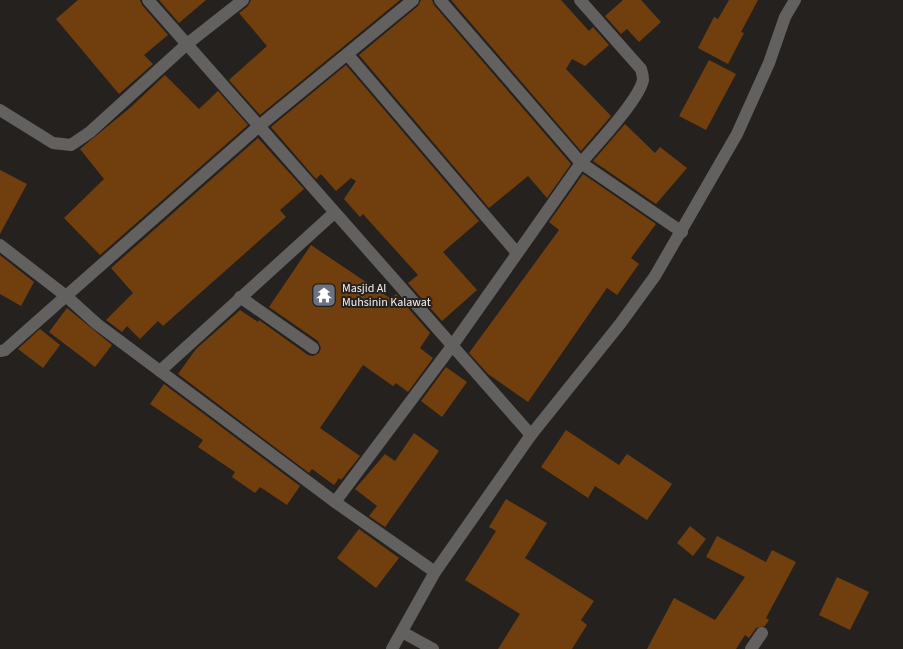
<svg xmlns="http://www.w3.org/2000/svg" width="903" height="649" viewBox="0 0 903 649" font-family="'Source Sans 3',sans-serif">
	<rect width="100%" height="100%" fill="#25211e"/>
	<g fill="#713f0e">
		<path d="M 78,0 L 140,0 L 142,5 L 168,35 L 144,55 L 153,64 L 119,94 L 56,19 Z"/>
		<path d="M 159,0 L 206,0 L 179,23 Z"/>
		<path d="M 251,0 L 400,0 L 260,115 L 229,80 L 267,46 L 239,13 L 248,6 Z"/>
		<path d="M 421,0 L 432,0 L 434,5 L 571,164 L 547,198 L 528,176 L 489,208 L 359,55 L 418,6 Z"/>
		<path d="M 451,0 L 561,0 L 589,31 L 593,27 L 609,45 L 585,66 L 572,59 L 566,69 L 611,116 L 581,151 Z"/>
		<path d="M 623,0 L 641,0 L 661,22 L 639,42 L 627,29 L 621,34 L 605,16 Z"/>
		<path d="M 729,0 L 758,0 L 741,32 L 744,33 L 728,64 L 698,48 L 714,17 L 718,19 Z"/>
		<path d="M 709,60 L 736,74 L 706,130 L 679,116 Z"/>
		<path d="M 346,65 L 479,221 L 443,252 L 477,290 L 442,321 L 408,283 L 418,275 L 363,214 L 360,217 L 344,199 L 356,181 L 351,178 L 336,191 L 321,174 L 316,179 L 271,127 Z"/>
		<path d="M 165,75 L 199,109 L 218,91 L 248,125 L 100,255 L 64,218 L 104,179 L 80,149 L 131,107 Z"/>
		<path d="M 625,124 L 655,153 L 660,147 L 687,168 L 656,204 L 593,161 Z"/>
		<path d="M 258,138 L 304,189 L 280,210 L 286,217 L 163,326 L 158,321 L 140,339 L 127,326 L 122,332 L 106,320 L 133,293 L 111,268 Z"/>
		<path d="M 0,170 L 27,184 L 0,234 Z"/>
		<path d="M 583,174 L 656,224 L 631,258 L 639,264 L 617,295 L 607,288 L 528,402 L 488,374 L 469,353 L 559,230 L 549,222 Z"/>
		<path d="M 311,245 L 391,299 L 396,294 L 430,333 L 420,348 L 433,358 L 408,392 L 396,383 L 393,386 L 363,365 L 320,428 L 360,456 L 341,480 L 339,478 L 334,485 L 312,469 L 309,473 L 178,374 L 196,349 L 240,310 L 258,322 L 259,320 L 308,355 L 313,356 L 319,353 L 321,348 L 318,341 L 269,307 Z"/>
		<path d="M 0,255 L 34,282 L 21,306 L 0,294 Z"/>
		<path d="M 67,308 L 112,345 L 95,367 L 49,332 Z"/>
		<path d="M 40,329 L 60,345 L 43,368 L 18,349 Z"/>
		<path d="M 446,367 L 467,382 L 442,417 L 421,401 Z"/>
		<path d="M 164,384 L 300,486 L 287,505 L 260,487 L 255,493 L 232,477 L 235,472 L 198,447 L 203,440 L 150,404 Z"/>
		<path d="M 566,430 L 619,465 L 627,454 L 672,484 L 647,520 L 595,486 L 588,498 L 541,467 Z"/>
		<path d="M 414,433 L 439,451 L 385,527 L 369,516 L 377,506 L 355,489 L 385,454 L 395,461 Z"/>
		<path d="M 506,499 L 547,523 L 525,558 L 594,601 L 581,620 L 587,625 L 572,649 L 498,649 L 520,614 L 465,580 L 496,531 L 489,527 Z"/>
		<path d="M 690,526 L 706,539 L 693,556 L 677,543 Z"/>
		<path d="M 359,529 L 399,558 L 376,588 L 337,558 Z"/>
		<path d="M 717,536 L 766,562 L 772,550 L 796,562 L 766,618 L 769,620 L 765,626 L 756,628 L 749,638 L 745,635 L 736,649 L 647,649 L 674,598 L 715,620 L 745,577 L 706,557 Z"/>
		<path d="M 837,577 L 869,592 L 850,630 L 819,615 Z"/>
	</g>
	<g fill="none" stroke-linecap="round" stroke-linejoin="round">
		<g stroke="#636060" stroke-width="12">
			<path d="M 148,0 L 531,435"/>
			<path d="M 440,0 L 581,163 C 595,146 639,100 643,80 C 643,77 642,72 641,69 L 580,0"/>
			<path d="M 348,55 L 517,253"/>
			<path d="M 0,110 L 53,143 L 71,145 L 90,132 L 187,44 L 243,0"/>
			<path d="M 0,245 L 66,296 L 258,127 L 413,0"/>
			<path d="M 240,297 L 313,348"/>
			<path d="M 0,351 L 5,350 L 66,296 L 97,324 L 160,371 L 335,502 L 435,572"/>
			<path d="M 160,371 L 334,213"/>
			<path d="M 335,502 L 452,346 L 581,163 L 682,232"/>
			<path d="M 402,632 L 433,649"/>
			<path d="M 392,649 L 435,572 L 531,435 L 620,324 L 655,276 L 737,134 L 769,63 L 785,17 L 795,0"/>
			<path d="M 751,649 L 762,633"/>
		</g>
	</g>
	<defs>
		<g id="temple-square" transform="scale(1.25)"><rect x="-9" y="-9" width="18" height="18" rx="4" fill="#6b7280" stroke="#25211e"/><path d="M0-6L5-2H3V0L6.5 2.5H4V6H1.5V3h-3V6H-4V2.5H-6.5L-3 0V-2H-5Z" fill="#fff"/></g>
	</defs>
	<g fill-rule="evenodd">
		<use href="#temple-square" x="324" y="295"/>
	</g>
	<g text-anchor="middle" stroke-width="4" stroke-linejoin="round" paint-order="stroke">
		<g font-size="12" fill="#f5f2f0" stroke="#25211e" text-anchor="start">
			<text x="342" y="292">Masjid Al<tspan x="342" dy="14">Muhsinin Kalawat</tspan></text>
		</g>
	</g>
</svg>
